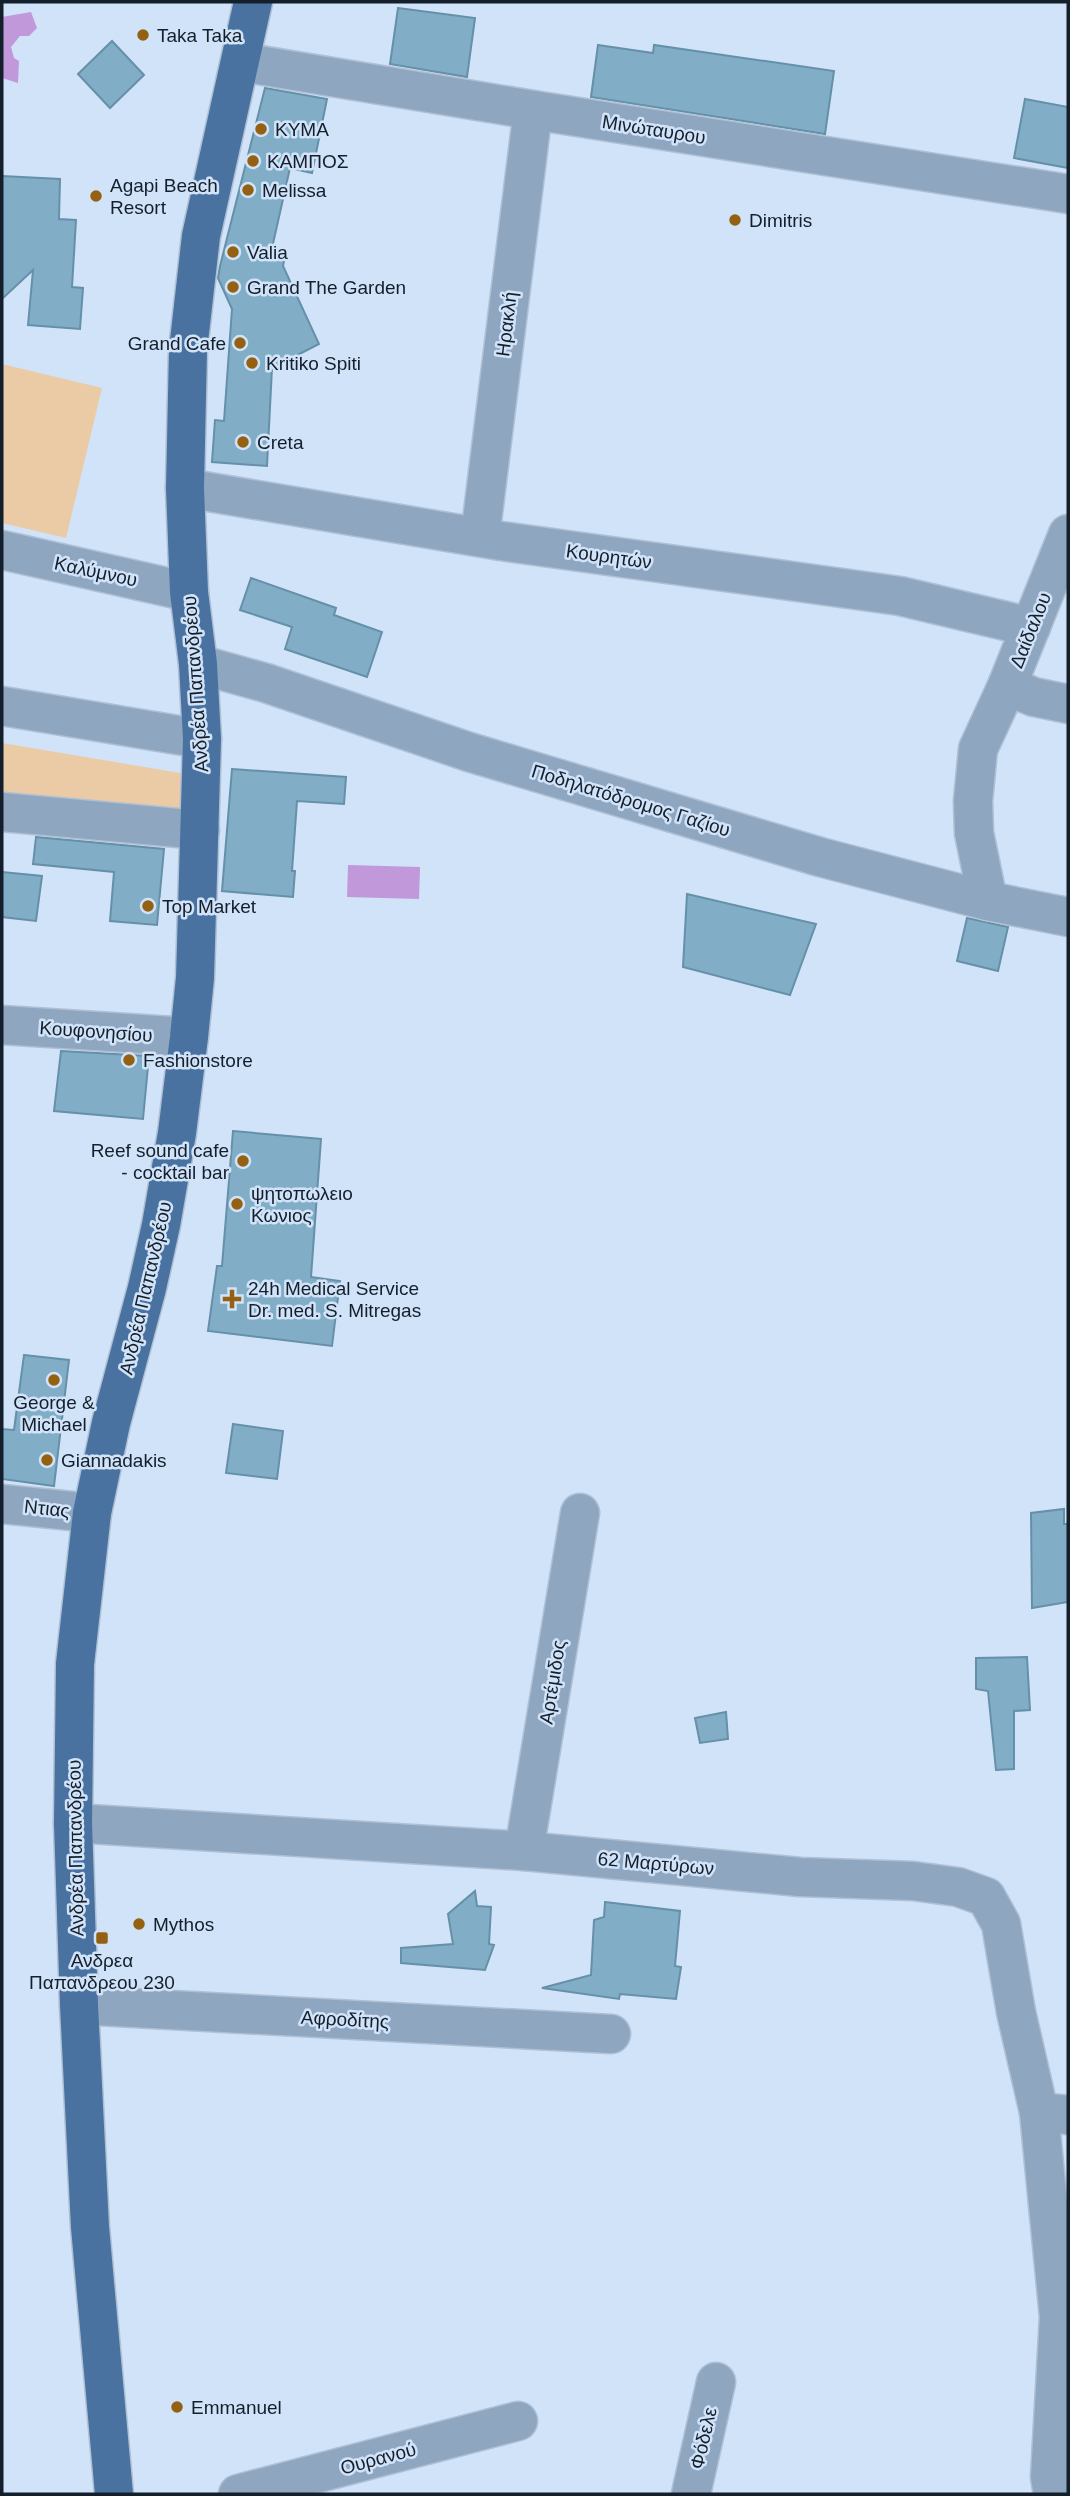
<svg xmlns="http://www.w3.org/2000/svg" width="1070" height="2496" viewBox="0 0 1070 2496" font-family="Arial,sans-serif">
	<rect width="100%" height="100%" fill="#d1e3f9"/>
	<g fill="#eacba5">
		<path d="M 2,364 L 102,388 L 66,538 L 2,523 Z"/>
		<path d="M 2,743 L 186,774 L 188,821 L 2,799 Z"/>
	</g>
	<g fill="#c198da">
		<path d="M 31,12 L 37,28 L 29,36 L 20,36 L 11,47 L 14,58 L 19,61 L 18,83 L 2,78 L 2,17 Z"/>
		<path d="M 348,865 L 420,867 L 419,899 L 347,897 Z"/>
	</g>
	<g fill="#81aec6" stroke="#6590a8" stroke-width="2">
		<path d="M 398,8 L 475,18 L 467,77 L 390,64 Z"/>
		<path d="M 112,41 L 144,75 L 110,108 L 78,74 Z"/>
		<path d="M 598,45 L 653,53 L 654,45 L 834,71 L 825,134 L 591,97 Z"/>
		<path d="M 265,88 L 327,99 L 312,173 L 290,168 L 272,248 L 286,251 L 283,266 L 319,344 L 272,368 L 267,466 L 212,462 L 215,420 L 224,421 L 232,309 L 218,278 L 220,266 Z"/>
		<path d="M 1025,99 L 1068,107 L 1068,168 L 1014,158 Z"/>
		<path d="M 2,176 L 60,179 L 59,219 L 76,220 L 72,287 L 83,288 L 80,329 L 28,325 L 33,270 L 2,299 Z"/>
		<path d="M 251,578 L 336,608 L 334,615 L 382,632 L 367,677 L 285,649 L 292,627 L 240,610 Z"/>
		<path d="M 232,769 L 346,777 L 344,804 L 297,801 L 292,871 L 295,871 L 293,897 L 222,891 Z"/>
		<path d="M 36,837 L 164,849 L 157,925 L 110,921 L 114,872 L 33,864 Z"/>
		<path d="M 2,872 L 42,876 L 36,921 L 2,917 Z"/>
		<path d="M 687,894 L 816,924 L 790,995 L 683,967 Z"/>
		<path d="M 967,918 L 1008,927 L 998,971 L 957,961 Z"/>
		<path d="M 61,1051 L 149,1056 L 143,1119 L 54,1111 Z"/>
		<path d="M 233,1131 L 321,1139 L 311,1277 L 340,1281 L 332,1346 L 208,1331 L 217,1266 L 222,1266 Z"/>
		<path d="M 24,1355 L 69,1360 L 54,1486 L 2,1479 L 2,1429 L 14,1430 Z"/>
		<path d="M 233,1424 L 283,1431 L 277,1479 L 226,1473 Z"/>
		<path d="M 1064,1509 L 1064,1524 L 1068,1524 L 1068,1602 L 1032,1608 L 1031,1513 Z"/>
		<path d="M 1027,1657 L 1030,1710 L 1014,1711 L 1014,1769 L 996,1770 L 988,1691 L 976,1689 L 976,1658 Z"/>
		<path d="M 726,1712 L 728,1739 L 700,1743 L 695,1718 Z"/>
		<path d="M 475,1891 L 477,1906 L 491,1907 L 489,1944 L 494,1945 L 485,1970 L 401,1963 L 401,1948 L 453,1944 L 448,1914 Z"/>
		<path d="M 605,1902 L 680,1911 L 675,1966 L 681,1967 L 676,1999 L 620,1994 L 619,1999 L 542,1988 L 591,1975 L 594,1920 L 604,1917 Z"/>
	</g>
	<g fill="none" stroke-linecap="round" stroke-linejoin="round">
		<g stroke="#afc0d4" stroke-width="41">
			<g id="minor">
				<path d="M 241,62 L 533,110 L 1068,194"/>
				<path d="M 185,488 L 501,541 L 900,596 L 1031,627"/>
				<path d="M 480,537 L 533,110"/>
				<path d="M 2,550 L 189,592"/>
				<path d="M 198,664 L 266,683 L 469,752 L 820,857 L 988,901 L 1068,917"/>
				<path d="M 1007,686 L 1034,697 L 1068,704"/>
				<path d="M 2,706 L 202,739"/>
				<path d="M 2,812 L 200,830"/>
				<path d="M 988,901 L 974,833 L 973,801 L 978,749 L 1007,686 L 1068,534"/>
				<path d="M 2,1025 L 189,1037"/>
				<path d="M 2,1504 L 92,1513"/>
				<path d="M 73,1823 L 524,1851 L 800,1877 L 913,1881 L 958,1887 L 986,1897 L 1001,1924 L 1016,2012 L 1039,2112 L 1068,2115"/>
				<path d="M 524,1851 L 580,1513"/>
				<path d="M 79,2005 L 611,2034"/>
				<path d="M 1039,2112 L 1059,2317 L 1050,2477 L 1053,2494"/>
				<path d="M 238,2494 L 518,2421"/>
				<path d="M 691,2494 L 716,2382"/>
			</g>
		</g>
		<g stroke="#afc0d4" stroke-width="41">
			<path id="major" d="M 114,2494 L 90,2227 L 79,2005 L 73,1823 L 75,1664 L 92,1513 L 111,1423 L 147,1288 L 161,1225 L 177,1133 L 189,1037 L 195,978 L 202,739 L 198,664 L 189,592 L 185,488 L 188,350 L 201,236 L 253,2"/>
		</g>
		<use href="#minor" stroke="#8fa6c0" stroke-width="38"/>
		<use href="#major" stroke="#4972a1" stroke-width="38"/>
	</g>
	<g fill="#936111" stroke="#d1e3f9" stroke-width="2.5">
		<circle cx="143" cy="35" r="7"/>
		<circle cx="261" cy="129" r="7"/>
		<circle cx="253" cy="161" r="7"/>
		<circle cx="248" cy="190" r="7"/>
		<circle cx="96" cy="196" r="7"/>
		<circle cx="735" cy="220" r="7"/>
		<circle cx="233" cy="252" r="7"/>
		<circle cx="233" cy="287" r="7"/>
		<circle cx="240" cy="343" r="7"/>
		<circle cx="252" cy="363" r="7"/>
		<circle cx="243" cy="442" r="7"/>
		<circle cx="148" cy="906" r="7"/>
		<circle cx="129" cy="1060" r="7"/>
		<circle cx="243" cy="1161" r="7"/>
		<circle cx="237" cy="1204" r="7"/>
		<path d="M228.5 1288.5h7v7h7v7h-7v7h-7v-7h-7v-7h7z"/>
		<circle cx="54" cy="1380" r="7"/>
		<circle cx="47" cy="1460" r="7"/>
		<circle cx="139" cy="1924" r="7"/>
		<rect x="95" y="1931" width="14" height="14" rx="3.5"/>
		<circle cx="177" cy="2407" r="7"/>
	</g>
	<g text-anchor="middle" stroke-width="5" stroke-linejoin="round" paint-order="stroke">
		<g font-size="19" fill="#141f2c" stroke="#d1e3f9" text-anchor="start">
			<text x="157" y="42">Taka Taka</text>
			<text x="275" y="136">ΚΥΜΑ</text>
			<text x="267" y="168">ΚΑΜΠΟΣ</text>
			<text x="110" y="192">Agapi Beach<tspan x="110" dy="22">Resort</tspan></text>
			<text x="262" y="197">Melissa</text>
			<text x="749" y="227">Dimitris</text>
			<text x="247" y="259">Valia</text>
			<text x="247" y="294">Grand The Garden</text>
			<text x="226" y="350" text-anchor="end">Grand Cafe</text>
			<text x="266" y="370">Kritiko Spiti</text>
			<text x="257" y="449">Creta</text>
			<text x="162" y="913">Top Market</text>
			<text x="143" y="1067">Fashionstore</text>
			<text x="229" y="1157" text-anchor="end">Reef sound cafe<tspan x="229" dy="22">- cocktail bar</tspan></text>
			<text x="251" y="1200">ψητοπωλειο<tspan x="251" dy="22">Κωνιος</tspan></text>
			<text x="248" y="1295">24h Medical Service<tspan x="248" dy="22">Dr. med. S. Mitregas</tspan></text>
			<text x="54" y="1409" text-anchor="middle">George &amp;<tspan x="54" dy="22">Michael</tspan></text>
			<text x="61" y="1467">Giannadakis</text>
			<text x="153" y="1931">Mythos</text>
			<text x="102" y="1967" text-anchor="middle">Ανδρεα<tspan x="102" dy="22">Παπανδρεου 230</tspan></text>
			<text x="191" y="2414">Emmanuel</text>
		</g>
		<g font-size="19" fill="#141f2c" stroke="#d1e3f9">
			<text transform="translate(654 129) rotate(9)" y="7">Μινώταυρου</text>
			<text transform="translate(506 324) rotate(-83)" y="7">Ηρακλή</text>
			<text transform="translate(609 556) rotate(8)" y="7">Κουρητών</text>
			<text transform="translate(96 571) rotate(12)" y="7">Καλύμνου</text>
			<text transform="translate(1030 630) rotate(-68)" y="7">Δαίδαλου</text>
			<text transform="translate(195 684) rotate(-94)" y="7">Ανδρέα Παπανδρέου</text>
			<text transform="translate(631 800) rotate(17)" y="7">Ποδηλατόδρομος Γαζίου</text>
			<text transform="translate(96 1031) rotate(4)" y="7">Κουφονησίου</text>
			<text transform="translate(145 1288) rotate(-77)" y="7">Ανδρέα Παπανδρέου</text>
			<text transform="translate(47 1508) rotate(6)" y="7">Ντιας</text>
			<text transform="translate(552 1682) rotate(-81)" y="7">Αρτέμιδος</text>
			<text transform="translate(75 1848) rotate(-91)" y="7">Ανδρέα Παπανδρέου</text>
			<text transform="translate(656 1863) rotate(5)" y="7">62 Μαρτύρων</text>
			<text transform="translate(345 2019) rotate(3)" y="7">Αφροδίτης</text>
			<text transform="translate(703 2438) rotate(-77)" y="7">Φόδελε</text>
			<text transform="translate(378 2458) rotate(-15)" y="7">Ουρανού</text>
		</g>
	</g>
	<rect width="1070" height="2496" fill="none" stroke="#141f2c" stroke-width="7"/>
</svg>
